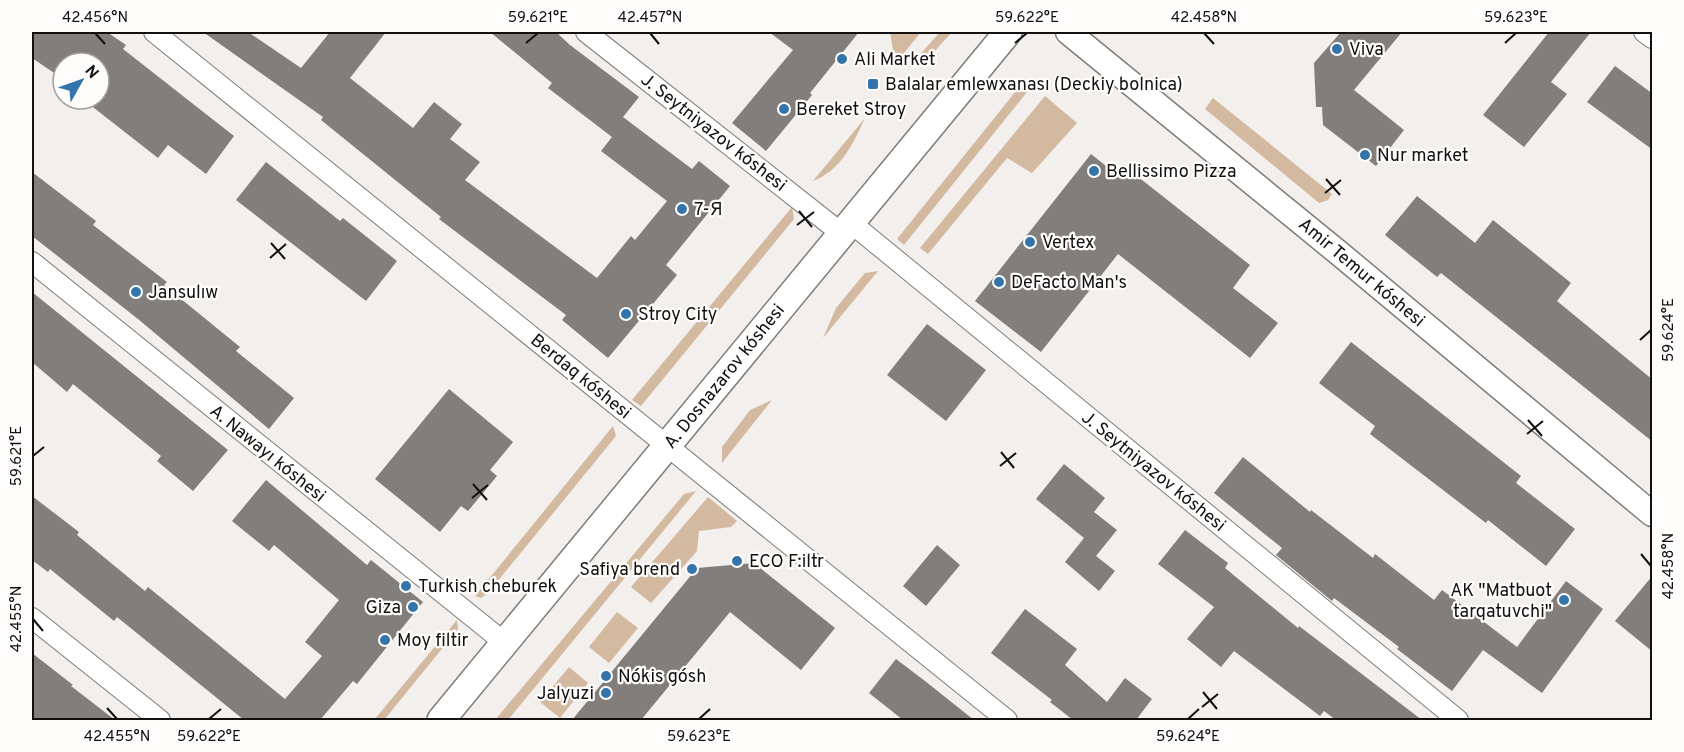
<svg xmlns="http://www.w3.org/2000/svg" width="1684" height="752" viewBox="0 0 1684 752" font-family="Overpass,sans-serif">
	<rect width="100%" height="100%" fill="#f3efec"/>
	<g fill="#d2b9a0">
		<path d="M 890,32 L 921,32 L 900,58 L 893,50 Z"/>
		<path d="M 940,32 L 952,32 L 933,53 L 908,68 Z"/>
		<path d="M 1024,81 L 1031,87 L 904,245 L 897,239 Z"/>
		<path d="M 1045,96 L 1077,123 L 1032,173 L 1007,158 L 928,254 L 920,248 Z"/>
		<path d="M 1213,98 L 1332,194 L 1328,200 L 1319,203 L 1205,109 Z"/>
		<path d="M 865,118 C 853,144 841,170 813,181 Z"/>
		<path d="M 792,207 L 794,219 L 641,406 L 632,400 Z"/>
		<path d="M 878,271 L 823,338 L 836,308 L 865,273 Z"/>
		<path d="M 772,400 L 722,463 L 722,447 L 750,410 Z"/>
		<path d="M 613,426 L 616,436 L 488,593 L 481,598 L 475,596 Z"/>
		<path d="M 696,491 L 508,720 L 495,720 L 684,494 Z"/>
		<path d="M 708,497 L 737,521 L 731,527 L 699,531 L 697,551 L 651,603 L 631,587 Z"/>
		<path d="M 617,612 L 638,628 L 609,663 L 589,647 Z"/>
		<path d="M 457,620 L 458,629 L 384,720 L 374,720 Z"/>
		<path d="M 569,667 L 588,683 L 560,718 L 540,702 Z"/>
	</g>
	<g fill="#817e7b">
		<path d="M 32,32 L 107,32 L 126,45 L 123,49 L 234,136 L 206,174 L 168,145 L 158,158 L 89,104 L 91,99 L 99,99 L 99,63 L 63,63 L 63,79 L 32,58 Z"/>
		<path d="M 203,32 L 248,32 L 301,68 L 330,32 L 386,32 L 350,78 L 413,128 L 434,102 L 462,124 L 450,139 L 480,162 L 465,180 L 597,278 L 631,236 L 635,240 L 667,201 L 601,151 L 612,137 L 548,88 L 552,83 L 490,32 L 556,32 L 570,45 L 639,97 L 623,117 L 692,169 L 699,161 L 730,186 L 666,265 L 677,275 L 608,358 L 562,320 L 566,315 L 439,219 L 441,217 L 321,120 L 323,117 Z"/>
		<path d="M 769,32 L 859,32 L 810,93 L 812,95 L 766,151 L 732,123 L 793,50 Z"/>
		<path d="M 1341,32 L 1402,32 L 1354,90 L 1404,130 L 1376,166 L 1323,125 L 1322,107 L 1316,107 L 1314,63 Z"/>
		<path d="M 1549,32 L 1591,32 L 1551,82 L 1567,94 L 1524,147 L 1483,115 Z"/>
		<path d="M 1615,66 L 1653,94 L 1653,150 L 1587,102 Z"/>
		<path d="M 1091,154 L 1116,174 L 1123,165 L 1250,265 L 1233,288 L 1278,323 L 1250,358 L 1118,254 L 1041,352 L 975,301 Z"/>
		<path d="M 266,162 L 340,221 L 343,218 L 397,261 L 366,301 L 236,200 Z"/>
		<path d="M 32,172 L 96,221 L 93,225 L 167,282 L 164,285 L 240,347 L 236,351 L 294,398 L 269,429 L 138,319 L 32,236 Z"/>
		<path d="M 1417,196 L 1475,243 L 1493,220 L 1571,283 L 1557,301 L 1653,380 L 1653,442 L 1441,273 L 1437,277 L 1385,235 Z"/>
		<path d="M 32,292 L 228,450 L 193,491 L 157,461 L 161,456 L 73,384 L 67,392 L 32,362 Z"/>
		<path d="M 927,324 L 986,370 L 946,421 L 887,375 Z"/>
		<path d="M 1351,342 L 1521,476 L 1516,483 L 1575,529 L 1546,566 L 1488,520 L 1486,523 L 1370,434 L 1375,426 L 1319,383 Z"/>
		<path d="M 449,389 L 513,442 L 490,470 L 497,476 L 468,511 L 461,506 L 440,532 L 375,479 Z"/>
		<path d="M 1243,457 L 1310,512 L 1311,510 L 1373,558 L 1375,554 L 1434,600 L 1442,590 L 1517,647 L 1566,581 L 1603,609 L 1542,693 L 1483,650 L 1452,691 L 1397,649 L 1399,647 L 1334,598 L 1332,601 L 1276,555 L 1282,548 L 1214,493 Z"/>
		<path d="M 1064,464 L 1105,498 L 1094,512 L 1117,530 L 1096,556 L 1115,571 L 1099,591 L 1065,562 L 1084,538 L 1036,499 Z"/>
		<path d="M 266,480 L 367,565 L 371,560 L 423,602 L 357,684 L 353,681 L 320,720 L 244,720 L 117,617 L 114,621 L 50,569 L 48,572 L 32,560 L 32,496 L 79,532 L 77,535 L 145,591 L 148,587 L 285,699 L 322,656 L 305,642 L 339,600 L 274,545 L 269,551 L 232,521 Z"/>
		<path d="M 1185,530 L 1228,563 L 1225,568 L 1298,628 L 1299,626 L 1422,720 L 1336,720 L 1324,711 L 1320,716 L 1234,651 L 1221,667 L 1187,639 L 1214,607 L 1158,564 Z"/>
		<path d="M 937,545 L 960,565 L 926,606 L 903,586 Z"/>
		<path d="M 754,563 L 835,628 L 801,670 L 730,612 L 641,720 L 572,720 L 697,568 Z"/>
		<path d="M 1653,575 L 1653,652 L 1615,621 Z"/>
		<path d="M 1025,609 L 1077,649 L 1065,665 L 1107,702 L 1125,678 L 1152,699 L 1136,720 L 1073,720 L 1050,702 L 1052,700 L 991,653 Z"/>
		<path d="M 32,653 L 73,685 L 71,686 L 115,720 L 32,720 Z"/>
		<path d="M 896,659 L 925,681 L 974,720 L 903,720 L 869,693 Z"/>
	</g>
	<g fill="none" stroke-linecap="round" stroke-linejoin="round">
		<g stroke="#7f7c79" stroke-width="22">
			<g id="minor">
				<path d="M 154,32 L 1007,720"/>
				<path d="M 586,32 L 841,233"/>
				<path d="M 1644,32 L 1652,38"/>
				<path d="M 850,222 L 1458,720"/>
				<path d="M 32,262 L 505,643"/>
				<path d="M 32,618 L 160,720"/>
			</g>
		</g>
		<g stroke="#7f7c79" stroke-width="27">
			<path id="tertiary" d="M 1068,32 L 1340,254 L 1652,514"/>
		</g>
		<g stroke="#7f7c79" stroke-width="30">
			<path id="secondary" d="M 441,720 L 1008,32"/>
		</g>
		<use href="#minor" stroke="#fff" stroke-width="20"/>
		<use href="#tertiary" stroke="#fff" stroke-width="24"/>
		<use href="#secondary" stroke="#fff" stroke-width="27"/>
	</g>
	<path fill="none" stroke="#121110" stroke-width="2" d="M 95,33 L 105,44M 650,33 L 659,44M 1204,33 L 1214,44M 526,43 L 538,33M 1015,43 L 1027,33M 1505,43 L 1516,33M 1326,179 L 1340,195M 1325,193 L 1341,180M 799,211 L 812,227M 797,225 L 814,212M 271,243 L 285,259M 270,258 L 286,244M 1640,340 L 1651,330M 1528,420 L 1542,436M 1527,434 L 1543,421M 1001,452 L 1014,468M 33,456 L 44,447M 1000,466 L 1016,453M 473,484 L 487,500M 472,498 L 488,485M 1641,554 L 1651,566M 33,619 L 43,631M 1203,692 L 1217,709M 1202,707 L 1218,694M 107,708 L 117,719M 209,719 L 221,709M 699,719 L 710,709M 1188,719 L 1199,709"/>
	<g fill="#3374aa" stroke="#fffdfc" stroke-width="2">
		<circle cx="1337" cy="49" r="6"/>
		<circle cx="842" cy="59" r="6"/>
		<rect x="867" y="78" width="12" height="12" rx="3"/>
		<circle cx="784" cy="109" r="6"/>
		<circle cx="1365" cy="155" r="6"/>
		<circle cx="1094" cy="171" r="6"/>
		<circle cx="682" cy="209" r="6"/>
		<circle cx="1030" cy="242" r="6"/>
		<circle cx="999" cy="282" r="6"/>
		<circle cx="136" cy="292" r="6"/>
		<circle cx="626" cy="314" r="6"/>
		<circle cx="737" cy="561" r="6"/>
		<circle cx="692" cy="569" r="6"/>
		<circle cx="406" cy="586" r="6"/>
		<circle cx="1564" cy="600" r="6"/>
		<circle cx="413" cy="607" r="6"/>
		<circle cx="385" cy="640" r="6"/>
		<circle cx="606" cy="676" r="6"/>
		<circle cx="606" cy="693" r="6"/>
	</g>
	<g text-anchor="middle" stroke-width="4.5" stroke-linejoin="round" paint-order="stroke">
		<g font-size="18" fill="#121110" stroke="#fffdfc" text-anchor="start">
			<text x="1349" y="55">Viva</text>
			<text x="854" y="65">Ali Market</text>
			<text x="885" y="90">Balalar emlewxanası (Deckiy bolnica)</text>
			<text x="796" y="115">Bereket Stroy</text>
			<text x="1377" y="161">Nur market</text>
			<text x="1106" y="177">Bellissimo Pizza</text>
			<text x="694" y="215">7-Я</text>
			<text x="1042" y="248">Vertex</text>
			<text x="1011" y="288">DeFacto Man's</text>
			<text x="148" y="298">Jansulıw</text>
			<text x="638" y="320">Stroy City</text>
			<text x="749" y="567">ECO F:iltr</text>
			<text x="680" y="575" text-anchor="end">Safiya brend</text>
			<text x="418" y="592">Turkish cheburek</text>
			<text x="1552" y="596" text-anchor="end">AK "Matbuot<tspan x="1552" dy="21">tarqatuvchi"</tspan></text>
			<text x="401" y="613" text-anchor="end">Giza</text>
			<text x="397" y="646">Moy filtir</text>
			<text x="618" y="682">Nókis gósh</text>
			<text x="594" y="699" text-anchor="end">Jalyuzi</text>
		</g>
		<g font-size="18" fill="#121110" stroke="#fffdfc">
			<text transform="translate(714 132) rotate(38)" y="6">J. Seytniyazov kóshesi</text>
			<text transform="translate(1362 272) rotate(40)" y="6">Amir Temur kóshesi</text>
			<text transform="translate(581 376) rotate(39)" y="6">Berdaq kóshesi</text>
			<text transform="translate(724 376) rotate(-51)" y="6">A. Dosnazarov kóshesi</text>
			<text transform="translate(268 453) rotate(39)" y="6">A. Nawayı kóshesi</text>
			<text transform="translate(1154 471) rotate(39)" y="6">J. Seytniyazov kóshesi</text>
		</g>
	</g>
	<rect width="1684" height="752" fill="none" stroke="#fffdfc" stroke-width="66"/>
	<g transform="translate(81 81) rotate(50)"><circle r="28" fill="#fffdfc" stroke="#a09f9e" stroke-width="1.5"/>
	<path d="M0-4.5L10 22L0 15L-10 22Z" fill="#3374aa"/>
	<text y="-9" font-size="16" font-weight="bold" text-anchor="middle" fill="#121110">N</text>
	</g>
	<rect x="33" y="33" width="1618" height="686" fill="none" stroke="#121110" stroke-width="2"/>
	<g font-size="15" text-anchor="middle" fill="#121110">
		<text x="95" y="22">42.456°N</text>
		<text x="538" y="22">59.621°E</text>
		<text x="650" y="22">42.457°N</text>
		<text x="1027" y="22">59.622°E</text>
		<text x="1204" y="22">42.458°N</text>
		<text x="1516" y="22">59.623°E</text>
		<text transform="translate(1668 330) rotate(-90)" y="5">59.624°E</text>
		<text transform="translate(16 456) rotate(-90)" y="5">59.621°E</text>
		<text transform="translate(1668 566) rotate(-90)" y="5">42.458°N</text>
		<text transform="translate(16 619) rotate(-90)" y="5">42.455°N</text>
		<text x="117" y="741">42.455°N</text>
		<text x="209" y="741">59.622°E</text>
		<text x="699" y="741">59.623°E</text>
		<text x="1188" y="741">59.624°E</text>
	</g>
</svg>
